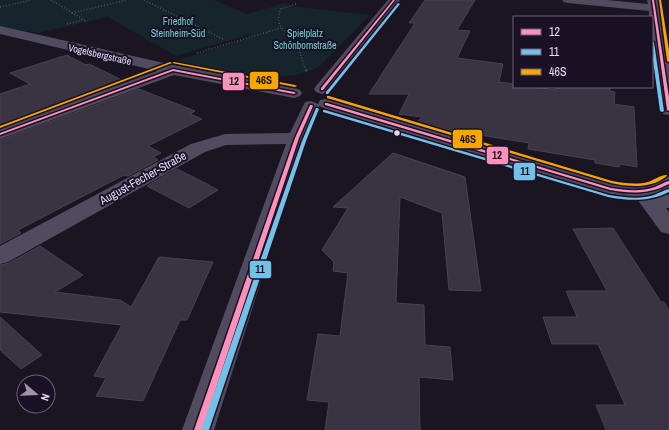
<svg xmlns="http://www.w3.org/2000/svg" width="669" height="430" viewBox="0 0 669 430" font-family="'Archivo Narrow',sans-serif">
	<rect width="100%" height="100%" fill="#1a1520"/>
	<path fill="#16252c" d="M 0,0 L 214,0 L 247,14 L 285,3 L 291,6 L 370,15 L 321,65 C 288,89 211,69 172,62 L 253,37 L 248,35 L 176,56 L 108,17 L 38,33 L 0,27 Z"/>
	<g fill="#3a3342" stroke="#494153">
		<path d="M 425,0 L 475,0 L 457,30 L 470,31 L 457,58 L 503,64 L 499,82 L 514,84 L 514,87 L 534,87 L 556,90 L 556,87 L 610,87 L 610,91 L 615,92 L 614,104 L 634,107 L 637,167 L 620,164 L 619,167 L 595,163 L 595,160 L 528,149 L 529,143 L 418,125 L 415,124 L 422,117 L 399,114 L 409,94 L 369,94 L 415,23 L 409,23 Z"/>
		<path d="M 67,55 L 86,65 L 89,64 L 124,81 L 0,126 L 0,94 L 30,84 L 10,73 Z"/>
		<path d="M 139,89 L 195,111 L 190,114 L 202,119 L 148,146 L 161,153 L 153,157 L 158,160 L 128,176 L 124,175 L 18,230 L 21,233 L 0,244 L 0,140 Z"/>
		<path d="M 393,153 L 465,177 L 481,291 L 449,290 L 442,213 L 400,197 L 396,303 L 424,305 L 425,345 L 450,347 L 453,380 L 419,377 L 420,430 L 325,430 L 329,402 L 307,400 L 318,334 L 340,336 L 348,273 L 333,271 L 334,262 L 322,250 L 348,208 L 333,207 Z"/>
		<path d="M 177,169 L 207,184 L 218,190 L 189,208 L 147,186 Z"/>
		<path d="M 613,228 L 661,302 L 664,302 L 669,311 L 669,430 L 606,430 L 596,405 L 625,405 L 598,344 L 552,344 L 543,317 L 577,317 L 566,291 L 607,291 L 573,229 Z"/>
		<path d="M 40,246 L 83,275 L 55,292 L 120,300 L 131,307 L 159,257 L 213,262 L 187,320 L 180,320 L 143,401 L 96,396 L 106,378 L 94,376 L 122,325 L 0,312 L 0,265 L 9,263 Z"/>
		<path d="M 0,317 L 42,355 L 21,369 L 0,350 Z"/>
	</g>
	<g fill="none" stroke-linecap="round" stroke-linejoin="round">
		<g stroke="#4d5161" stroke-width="1.5" stroke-dasharray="1 2" stroke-linecap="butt">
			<path d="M 51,0 L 87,22"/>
			<path d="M 144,0 L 223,39"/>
			<path d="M 296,4 L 281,9 C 273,28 287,30 296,44 C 300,52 303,62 306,71"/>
			<path d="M 0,7 L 31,0"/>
			<path d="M 72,13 L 127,0"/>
			<path d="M 67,24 L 82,20"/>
			<path d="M 197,53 L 281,28"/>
		</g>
		<path stroke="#4d5161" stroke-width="2" stroke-dasharray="1.5 2.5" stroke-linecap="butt" d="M 306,70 L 307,73"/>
		<g fill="#514b5f" fill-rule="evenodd">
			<path d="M 388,0 L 400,0 L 328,92 L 322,94 L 316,92 L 314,89 L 316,86 Z"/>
			<path d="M 562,0 L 607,0 L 648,4 L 647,0 L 659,0 L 669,60 L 669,115 L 663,114 L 661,110 L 652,40 L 652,17 L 649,17 L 649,11 L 568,3 L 564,2 Z"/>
			<path d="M 0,26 L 173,65 L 294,88 L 300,90 L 302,93 L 300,96 L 294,98 L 174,75 L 0,139 L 0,128 L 157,71 L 0,34 Z"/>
			<path d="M 326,99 L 609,183 C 620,184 637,189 648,186 C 656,183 661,178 669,176 L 669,191 L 666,194 L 669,195 L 669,208 L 666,208 L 669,212 L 669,234 L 661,232 L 637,199 L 609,195 L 582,188 L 338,114 L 319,106 L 306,138 L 214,430 L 182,430 L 286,144 L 226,145 L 205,152 L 8,262 L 0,264 L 0,246 L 191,144 L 225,134 L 290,133 L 305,102 L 311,101 L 318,104 L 320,100 Z"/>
		</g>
		<g stroke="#1a1124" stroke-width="3">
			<g id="bus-1">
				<path d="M 393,0 L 395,0 L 323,90 L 321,90 L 321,88 Z"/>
				<path d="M 652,0 L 654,0 L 669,97 L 669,111 L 667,110 Z"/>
				<path d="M 173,69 L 294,92 L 296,93 L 294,94 L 173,71 L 0,135 L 0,133 Z"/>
				<path d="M 325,103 L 327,103 L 611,188 C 625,190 640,192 655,187 C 660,185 664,182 669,181 L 669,184 C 650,194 631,194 610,190 L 325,105 Z"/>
				<path d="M 310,105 L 312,105 L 313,106 L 299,138 L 202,430 L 194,430 L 295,138 Z"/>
			</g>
		</g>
		<g stroke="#1a1124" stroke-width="3">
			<g id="bus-2">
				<path d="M 398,3 L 400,4 L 328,94 L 326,94 L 326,92 Z"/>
				<path d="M 652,41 L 654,42 L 664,111 L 662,112 L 660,111 L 652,53 Z"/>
				<path d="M 316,108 L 317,108 L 319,109 L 306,141 L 209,430 L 201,430 L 302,141 Z"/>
				<path d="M 323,110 L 325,110 L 609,195 C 623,197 639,200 654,195 C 659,193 664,190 669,189 L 669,192 C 649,202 629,201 608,197 L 323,112 Z"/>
			</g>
		</g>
		<g stroke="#1a1124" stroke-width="3">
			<g id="bus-3">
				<path d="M 659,0 L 661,0 L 669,50 L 669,62 L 667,61 Z"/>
				<path d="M 170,62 L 172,63 L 174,62 L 295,85 L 297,86 L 295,87 L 172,63 L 0,128 L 0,126 Z"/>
				<path d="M 327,96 L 329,96 L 612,181 C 624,183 636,185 648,182 C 654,180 660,175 667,175 L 667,176 C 651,189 630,187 611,183 L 327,98 Z"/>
			</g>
		</g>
		<use href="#bus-1" fill="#fd91bc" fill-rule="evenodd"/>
		<use href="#bus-2" fill="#73c1e8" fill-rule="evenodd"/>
		<use href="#bus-3" fill="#f7a600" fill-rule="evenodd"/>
	</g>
	<circle fill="#e6d9fb" stroke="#1a1124" stroke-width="1.5" cx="397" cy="133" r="3.5"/>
	<g text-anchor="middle" stroke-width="4" stroke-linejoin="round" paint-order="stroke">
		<g font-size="10" fill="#6cd2d4" stroke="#1a1124">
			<text x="178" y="25">Friedhof<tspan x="178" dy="12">Steinheim-Süd</tspan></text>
			<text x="305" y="37">Spielplatz<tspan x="305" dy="12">Schönbornstraße</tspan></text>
		</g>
		<g font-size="10" fill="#e6d9fb" stroke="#1a1124">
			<text transform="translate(100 54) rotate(13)" y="4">Vogelsbergstraße</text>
		</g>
		<g font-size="12" fill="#e6d9fb" stroke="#1a1124">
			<text transform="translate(143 178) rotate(-29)" y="4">August-Fecher-Straße</text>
		</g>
	</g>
	<g stroke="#1a1124" stroke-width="1.5">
		<rect x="249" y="71" width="30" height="19" rx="4" fill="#f7a600"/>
		<rect x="222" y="72" width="23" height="19" rx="4" fill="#fd91bc"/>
		<rect x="452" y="129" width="31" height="20" rx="4" fill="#f7a600"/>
		<rect x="486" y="146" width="23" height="19" rx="4" fill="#fd91bc"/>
		<rect x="513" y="162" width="23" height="19" rx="4" fill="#73c1e8"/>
		<rect x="249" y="260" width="23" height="19" rx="4" fill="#73c1e8"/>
	</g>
	<g font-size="11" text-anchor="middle" font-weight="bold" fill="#111">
		<text x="264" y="84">46S</text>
		<text x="234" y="85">12</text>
		<text x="468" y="143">46S</text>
		<text x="497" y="159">12</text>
		<text x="525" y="175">11</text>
		<text x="260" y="273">11</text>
	</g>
	<rect x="513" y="16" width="140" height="72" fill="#1a1124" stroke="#6c617a"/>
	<rect x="521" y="29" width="20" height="6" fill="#fd91bc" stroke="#6c617a"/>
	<text x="549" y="36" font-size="12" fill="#e6d9fb">12</text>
	<rect x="521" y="49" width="20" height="6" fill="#73c1e8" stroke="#6c617a"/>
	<text x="549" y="56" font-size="12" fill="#e6d9fb">11</text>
	<rect x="521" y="69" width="20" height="6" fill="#f7a600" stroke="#6c617a"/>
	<text x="549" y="76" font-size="12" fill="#e6d9fb">46S</text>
	<g transform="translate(36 394) rotate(109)"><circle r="19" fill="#1a1124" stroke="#6c617a"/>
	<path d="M0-3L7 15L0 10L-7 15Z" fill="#9f94ae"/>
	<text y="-6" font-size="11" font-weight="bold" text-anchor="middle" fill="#e6d9fb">N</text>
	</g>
</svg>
